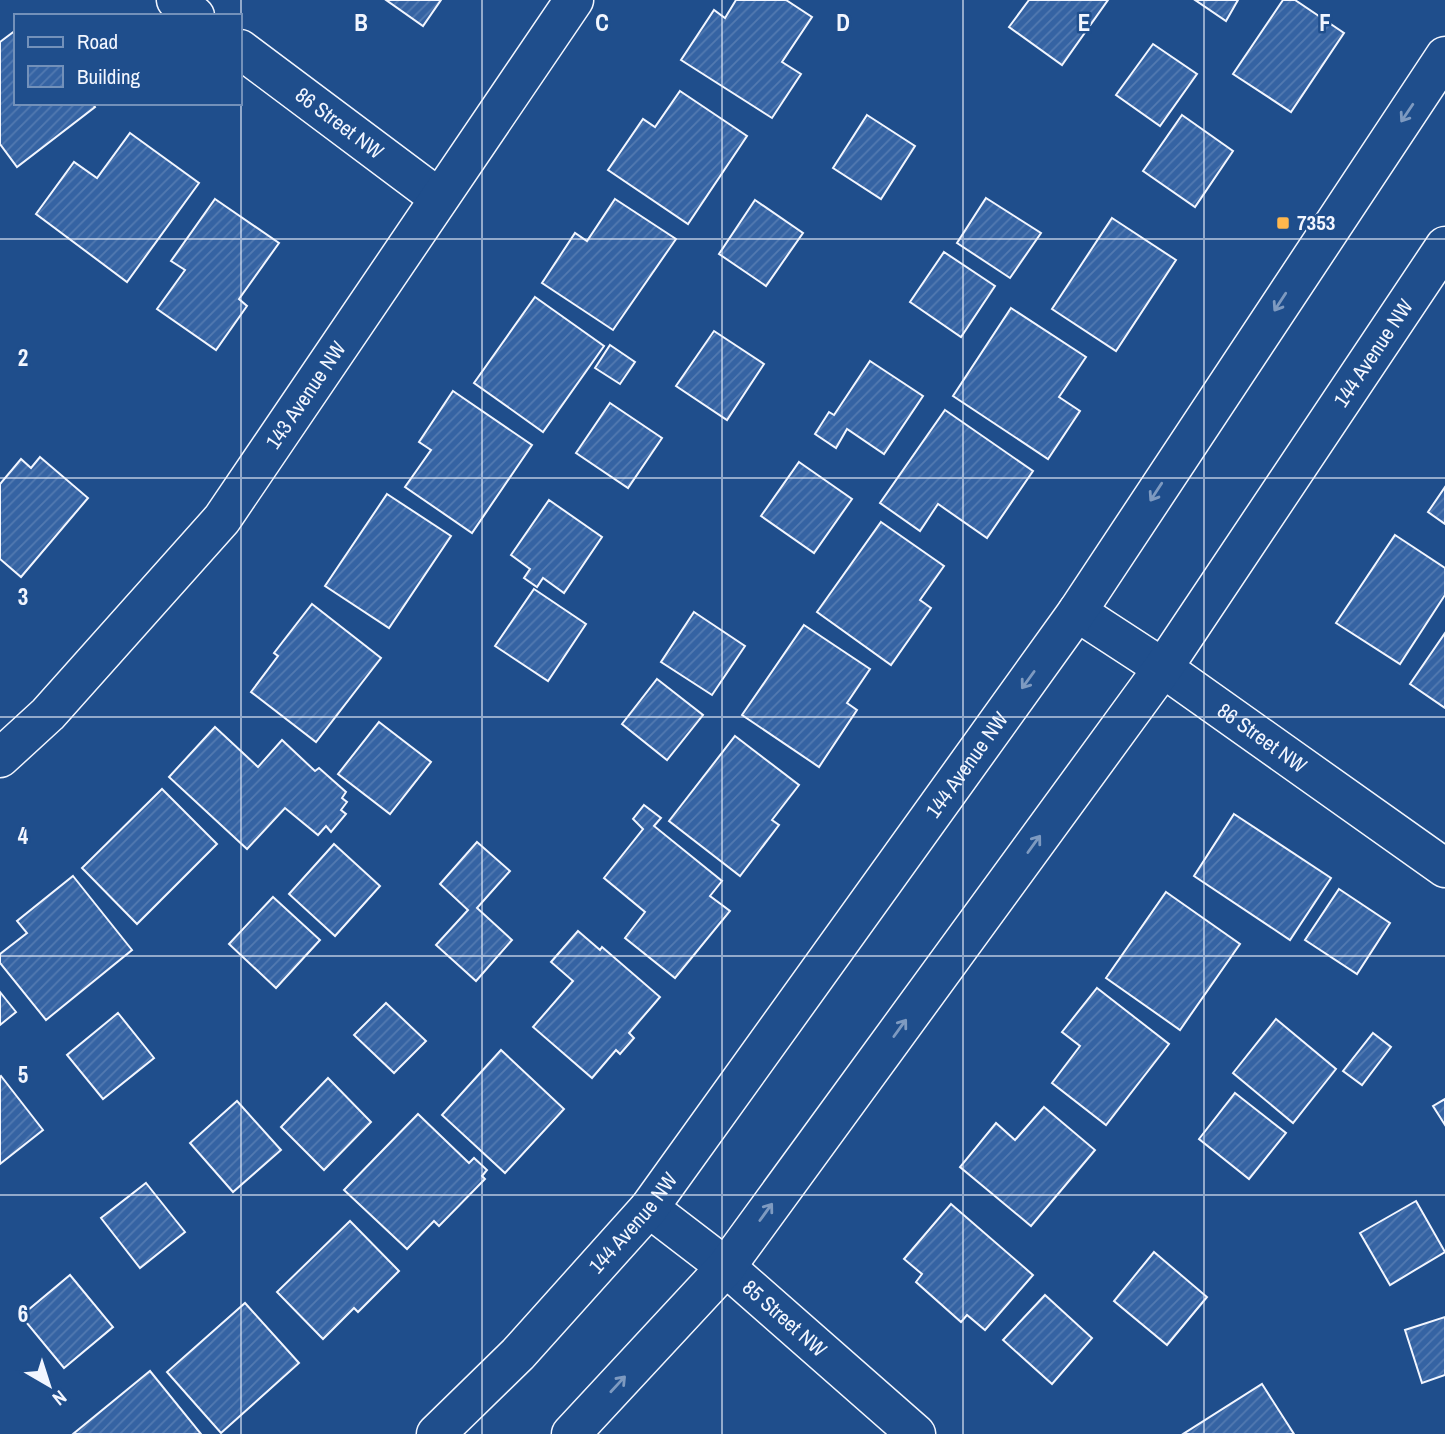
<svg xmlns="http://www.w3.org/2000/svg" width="1445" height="1434" viewBox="0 0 1445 1434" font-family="'Archivo Narrow',sans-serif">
	<defs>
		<pattern id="building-hatch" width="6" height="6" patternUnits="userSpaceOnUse" patternTransform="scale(1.75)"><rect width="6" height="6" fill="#3563a3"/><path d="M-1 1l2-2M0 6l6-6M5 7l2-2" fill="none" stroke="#537ab1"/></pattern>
	</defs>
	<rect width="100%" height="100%" fill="#1f4e8c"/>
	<g fill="url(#building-hatch)" stroke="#f2f6ff" stroke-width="2">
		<path d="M 386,0 L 441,0 L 423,26 Z"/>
		<path d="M 736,0 L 786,0 L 812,17 L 782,62 L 801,74 L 772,118 L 681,60 L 714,10 L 725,18 Z"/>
		<path d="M 1029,0 L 1108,0 L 1062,65 L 1009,27 Z"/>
		<path d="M 1195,0 L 1238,0 L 1226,21 Z"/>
		<path d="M 1283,0 L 1295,0 L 1344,33 L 1291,112 L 1233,74 Z"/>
		<path d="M 16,30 L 16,103 L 92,103 L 95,107 L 17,167 L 0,144 L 0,42 Z"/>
		<path d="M 1153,44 L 1197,74 L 1160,126 L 1116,95 Z"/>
		<path d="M 680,91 L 747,136 L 688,224 L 608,170 L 643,119 L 655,127 Z"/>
		<path d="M 867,115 L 915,146 L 881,199 L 833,168 Z"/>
		<path d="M 1182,115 L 1233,151 L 1195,207 L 1143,171 Z"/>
		<path d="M 130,133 L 199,183 L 127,282 L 36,214 L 74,162 L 97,178 Z"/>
		<path d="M 986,198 L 1041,233 L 1010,278 L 957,243 Z"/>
		<path d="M 215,199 L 279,243 L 239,299 L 247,306 L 216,350 L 157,309 L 185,270 L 171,261 Z"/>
		<path d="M 615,199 L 676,239 L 613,330 L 542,283 L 575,233 L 587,241 Z"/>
		<path d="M 755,200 L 803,233 L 766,286 L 719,254 Z"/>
		<path d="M 1112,218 L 1176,260 L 1116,351 L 1052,309 Z"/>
		<path d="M 944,252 L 995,286 L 961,337 L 910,302 Z"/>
		<path d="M 535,297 L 604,346 L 543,432 L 474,383 Z"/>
		<path d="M 1011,308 L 1086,357 L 1059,397 L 1080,411 L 1048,459 L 953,396 Z"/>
		<path d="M 714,331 L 764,364 L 727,420 L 676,386 Z"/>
		<path d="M 610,345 L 635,362 L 620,384 L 595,368 Z"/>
		<path d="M 870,361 L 923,396 L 884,454 L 847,429 L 836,448 L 815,434 L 829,412 L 834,415 Z"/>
		<path d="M 453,391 L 532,445 L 472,533 L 405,487 L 431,450 L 419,442 Z"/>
		<path d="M 610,403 L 662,438 L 628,488 L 576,453 Z"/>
		<path d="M 945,410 L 1033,471 L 987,538 L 938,504 L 920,531 L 880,503 Z"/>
		<path d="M 40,457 L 88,498 L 21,577 L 0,559 L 0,484 L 21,459 L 31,468 Z"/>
		<path d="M 799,462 L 852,499 L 814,553 L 761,516 Z"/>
		<path d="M 1445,487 L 1445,524 L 1428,512 Z"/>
		<path d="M 387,494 L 451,536 L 389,628 L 325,586 Z"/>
		<path d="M 549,500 L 602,537 L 564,593 L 543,578 L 537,587 L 524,578 L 530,569 L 511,555 Z"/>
		<path d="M 881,522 L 944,566 L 920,600 L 931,608 L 891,665 L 817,612 Z"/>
		<path d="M 1395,535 L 1445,568 L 1445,595 L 1400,664 L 1336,623 Z"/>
		<path d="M 534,589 L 586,624 L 548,681 L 495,646 Z"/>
		<path d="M 312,604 L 381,658 L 316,742 L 251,692 L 278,656 L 274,653 Z"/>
		<path d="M 694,612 L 745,646 L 712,695 L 661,662 Z"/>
		<path d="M 804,625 L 870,669 L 847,703 L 857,710 L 819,767 L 742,715 Z"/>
		<path d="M 1445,633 L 1445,708 L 1410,684 Z"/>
		<path d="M 657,679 L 703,715 L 667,760 L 622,724 Z"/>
		<path d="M 379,722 L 431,762 L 390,814 L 338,774 Z"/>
		<path d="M 215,727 L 258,767 L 282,740 L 315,771 L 319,768 L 346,792 L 342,798 L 347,802 L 341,810 L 346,814 L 331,832 L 326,826 L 318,835 L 285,808 L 247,849 L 169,777 Z"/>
		<path d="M 735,736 L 799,785 L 772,820 L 779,825 L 740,876 L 669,821 Z"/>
		<path d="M 162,789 L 217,844 L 137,924 L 82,868 Z"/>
		<path d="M 644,805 L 661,818 L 654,826 L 722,881 L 710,896 L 730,911 L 675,978 L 625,938 L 645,912 L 604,878 L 643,829 L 633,819 Z"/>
		<path d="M 1234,814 L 1331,878 L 1290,940 L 1194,876 Z"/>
		<path d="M 477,842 L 510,871 L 477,908 L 512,940 L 476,981 L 436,945 L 468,910 L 440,884 Z"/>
		<path d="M 334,844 L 380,886 L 335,936 L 289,894 Z"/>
		<path d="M 73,876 L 132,950 L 46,1020 L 0,963 L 0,954 L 27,933 L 17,921 Z"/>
		<path d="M 1339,889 L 1390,923 L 1357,974 L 1305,940 Z"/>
		<path d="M 1166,892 L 1240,944 L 1180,1030 L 1106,978 Z"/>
		<path d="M 273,897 L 320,940 L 276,988 L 229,944 Z"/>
		<path d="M 578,931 L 600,950 L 602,947 L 660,997 L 629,1033 L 634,1038 L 620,1054 L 616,1050 L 592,1078 L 533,1027 L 573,981 L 551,962 Z"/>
		<path d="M 1097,988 L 1169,1044 L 1106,1125 L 1052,1083 L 1080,1046 L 1062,1032 Z"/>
		<path d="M 0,992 L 16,1012 L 0,1025 Z"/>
		<path d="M 386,1003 L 426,1041 L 394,1073 L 354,1035 Z"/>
		<path d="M 118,1013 L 154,1058 L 103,1099 L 67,1055 Z"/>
		<path d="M 1276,1019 L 1336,1069 L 1293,1123 L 1233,1073 Z"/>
		<path d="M 1373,1033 L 1391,1047 L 1362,1085 L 1343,1071 Z"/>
		<path d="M 501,1050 L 564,1109 L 505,1173 L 442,1115 Z"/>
		<path d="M 1,1076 L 43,1130 L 0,1164 L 0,1077 Z"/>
		<path d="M 328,1078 L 371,1122 L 324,1170 L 281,1127 Z"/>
		<path d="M 1235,1093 L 1286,1133 L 1249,1179 L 1199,1139 Z"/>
		<path d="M 1445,1099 L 1445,1125 L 1433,1106 Z"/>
		<path d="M 237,1101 L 281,1150 L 233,1192 L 190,1143 Z"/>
		<path d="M 1044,1107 L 1095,1150 L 1031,1226 L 960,1167 L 996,1123 L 1015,1140 Z"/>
		<path d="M 418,1114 L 469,1163 L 474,1158 L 487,1170 L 482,1176 L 485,1179 L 439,1226 L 434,1221 L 407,1249 L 344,1190 Z"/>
		<path d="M 146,1183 L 185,1232 L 140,1268 L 101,1218 Z"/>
		<path d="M 1416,1201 L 1445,1252 L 1390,1285 L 1360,1233 Z"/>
		<path d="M 951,1204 L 1033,1275 L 985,1330 L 967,1315 L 961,1322 L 916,1282 L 922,1274 L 904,1259 Z"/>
		<path d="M 350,1221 L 399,1271 L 358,1312 L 354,1308 L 323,1339 L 277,1292 Z"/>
		<path d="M 1154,1252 L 1207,1297 L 1167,1345 L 1114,1301 Z"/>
		<path d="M 70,1275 L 113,1327 L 64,1368 L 21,1316 Z"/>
		<path d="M 1045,1295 L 1092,1338 L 1052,1384 L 1003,1340 Z"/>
		<path d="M 245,1303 L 299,1363 L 221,1433 L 167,1372 Z"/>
		<path d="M 1445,1317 L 1445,1375 L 1422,1383 L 1405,1330 Z"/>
		<path d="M 150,1371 L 201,1434 L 73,1434 Z"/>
		<path d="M 1262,1384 L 1294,1434 L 1183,1434 Z"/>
	</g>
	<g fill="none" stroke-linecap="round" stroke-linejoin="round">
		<g stroke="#f2f6ff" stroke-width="41">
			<g id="minor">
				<path d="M 176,0 L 195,16"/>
				<path id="s1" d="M 240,49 L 439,198"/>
				<path id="s2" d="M 1077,612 L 1163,668 L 1445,868"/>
				<path id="s3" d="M 0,758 L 48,714 L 222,519 L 574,0"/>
				<path id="s4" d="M 649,1208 L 726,1267 L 916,1434"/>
				<path id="s5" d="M 436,1434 L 518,1354 L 649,1208 L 1077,612 L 1445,56"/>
				<path id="s6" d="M 571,1434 L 726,1267 L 1163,668 L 1445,246"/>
			</g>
		</g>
		<use href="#minor" stroke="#1f4e8c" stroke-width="38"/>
	</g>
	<defs><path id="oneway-shaft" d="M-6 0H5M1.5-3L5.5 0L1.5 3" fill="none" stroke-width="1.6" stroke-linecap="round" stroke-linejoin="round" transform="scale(1.75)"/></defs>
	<g stroke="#7e9ac0">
		<use href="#oneway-shaft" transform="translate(1407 113) rotate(124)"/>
		<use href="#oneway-shaft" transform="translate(1280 302) rotate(123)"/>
		<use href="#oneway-shaft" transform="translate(1156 492) rotate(123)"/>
		<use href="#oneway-shaft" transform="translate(1028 680) rotate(126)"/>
		<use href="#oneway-shaft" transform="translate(1034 844) rotate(-54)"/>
		<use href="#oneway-shaft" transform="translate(900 1028) rotate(-54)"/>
		<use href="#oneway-shaft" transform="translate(766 1212) rotate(-54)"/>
		<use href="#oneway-shaft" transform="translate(618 1384) rotate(-47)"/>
	</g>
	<path fill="none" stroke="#f2f6ff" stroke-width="2" stroke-opacity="0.55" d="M 241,0 L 241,1434M 482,0 L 482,1434M 722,0 L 722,1434M 963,0 L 963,1434M 1204,0 L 1204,1434M 0,239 L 1445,239M 0,478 L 1445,478M 0,717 L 1445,717M 0,956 L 1445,956M 0,1195 L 1445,1195"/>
	<rect fill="#ffb74d" stroke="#1f4e8c" stroke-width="2.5" x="1276" y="216" width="14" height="14" rx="3.5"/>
	<g text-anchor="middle" stroke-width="5" stroke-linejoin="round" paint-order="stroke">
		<g font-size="21" fill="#f2f6ff" stroke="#1f4e8c">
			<text dy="7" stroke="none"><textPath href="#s1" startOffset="124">86 Street NW</textPath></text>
			<text dy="7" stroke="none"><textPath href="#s6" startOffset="1348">144 Avenue NW</textPath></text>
			<text dy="7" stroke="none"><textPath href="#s3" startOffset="476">143 Avenue NW</textPath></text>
			<text dy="7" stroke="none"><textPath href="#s2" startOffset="224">86 Street NW</textPath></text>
			<text dy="7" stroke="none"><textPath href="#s5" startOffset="856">144 Avenue NW</textPath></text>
			<text dy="7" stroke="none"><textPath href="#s5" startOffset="289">144 Avenue NW</textPath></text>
			<text dy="7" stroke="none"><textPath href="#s4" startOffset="175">85 Street NW</textPath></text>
		</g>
		<g font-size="21" font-weight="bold" fill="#f2f6ff" stroke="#1f4e8c" text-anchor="start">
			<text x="1297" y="230">7353</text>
		</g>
	</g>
	<g font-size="23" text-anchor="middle" font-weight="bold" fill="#f2f6ff" stroke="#1f4e8c" stroke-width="5" stroke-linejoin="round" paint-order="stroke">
		<text x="361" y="31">B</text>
		<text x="602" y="31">C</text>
		<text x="843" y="31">D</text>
		<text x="1084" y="31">E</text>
		<text x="1325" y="31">F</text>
		<text x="23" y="366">2</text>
		<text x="23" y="605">3</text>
		<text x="23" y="844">4</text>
		<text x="23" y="1083">5</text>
		<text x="23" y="1322">6</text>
	</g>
	<rect x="14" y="14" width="228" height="91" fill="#1f4e8c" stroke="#7391ba" stroke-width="2"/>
	<rect x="28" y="37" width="35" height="10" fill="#1f4e8c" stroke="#7391ba" stroke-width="2"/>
	<text x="77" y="49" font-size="21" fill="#f2f6ff">Road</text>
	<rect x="28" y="66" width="35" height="21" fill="url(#building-hatch)" stroke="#7391ba" stroke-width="2"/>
	<text x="77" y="84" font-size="21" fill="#f2f6ff">Building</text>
	<g transform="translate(49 1385) rotate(141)" stroke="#1f4e8c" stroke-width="5" paint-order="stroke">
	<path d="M0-5L12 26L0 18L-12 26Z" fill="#f2f6ff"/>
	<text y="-10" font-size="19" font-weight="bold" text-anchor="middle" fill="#f2f6ff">N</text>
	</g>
</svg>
